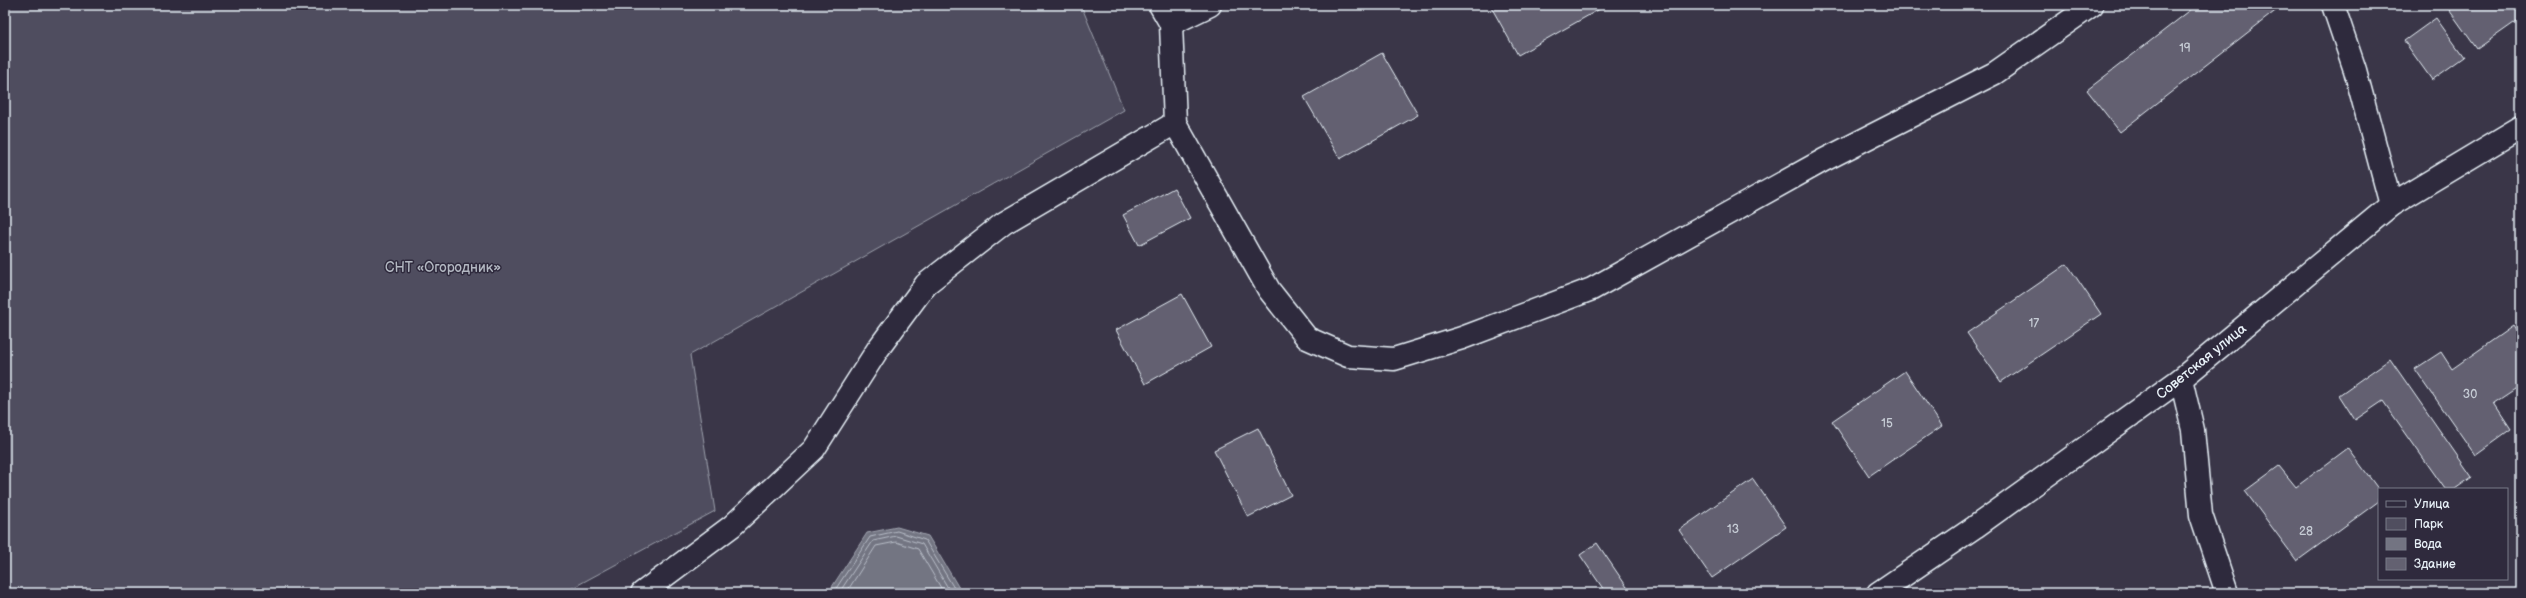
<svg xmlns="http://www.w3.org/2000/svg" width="2526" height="598" viewBox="0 0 2526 598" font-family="'Balsamiq Sans',sans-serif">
	<rect width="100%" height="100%" fill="#3a3648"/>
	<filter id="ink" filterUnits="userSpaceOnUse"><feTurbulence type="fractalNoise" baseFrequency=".025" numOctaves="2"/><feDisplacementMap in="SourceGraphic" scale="8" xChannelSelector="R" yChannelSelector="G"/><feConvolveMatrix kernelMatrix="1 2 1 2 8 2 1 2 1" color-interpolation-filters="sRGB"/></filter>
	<g filter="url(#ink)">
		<path fill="#504e5f" stroke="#9ca0ac" d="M 5,5 L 1081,5 L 1124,110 L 690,355 L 715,511 L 563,593 L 5,593 Z"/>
		<path fill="#737482" stroke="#a2a6b1" d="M 897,527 L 928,536 L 962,593 L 828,593 L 867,533 Z"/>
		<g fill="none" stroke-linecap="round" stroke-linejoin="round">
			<g stroke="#b9bfc9" stroke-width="1">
				<path d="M 833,593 L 870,537 L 897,531 L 925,540 L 957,593"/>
				<path d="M 839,593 L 873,541 L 896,536 L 922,544 L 951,593"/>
				<path d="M 846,593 L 876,546 L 896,542 L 918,549 L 944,593"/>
			</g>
		</g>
		<g fill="#636171" stroke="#e8f1f8">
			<path d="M 1490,5 L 1607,5 L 1518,55 Z"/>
			<path d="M 2197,5 L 2283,5 L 2120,132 L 2087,90 Z"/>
			<path d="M 2449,5 L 2521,5 L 2521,18 L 2477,49 L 2447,7 Z"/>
			<path d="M 2436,18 L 2464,57 L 2432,80 L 2404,41 Z"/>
			<path d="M 1382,53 L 1418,115 L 1340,159 L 1304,97 Z"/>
			<path d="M 1174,188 L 1190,218 L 1139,245 L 1123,215 Z"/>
			<path d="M 2067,264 L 2101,314 L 2001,382 L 1967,333 Z"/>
			<path d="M 1182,294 L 1211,347 L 1145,384 L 1116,330 Z"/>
			<path d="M 2513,326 L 2521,338 L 2521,385 L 2494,403 L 2511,429 L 2475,455 L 2415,369 L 2441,352 L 2452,369 Z"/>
			<path d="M 2390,359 L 2472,477 L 2455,489 L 2445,489 L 2383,401 L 2355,420 L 2339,395 Z"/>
			<path d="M 1905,371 L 1942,426 L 1869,476 L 1832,421 Z"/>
			<path d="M 1258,428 L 1291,495 L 1248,517 L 1214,450 Z"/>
			<path d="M 2348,448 L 2379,490 L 2379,501 L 2297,561 L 2245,491 L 2279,466 L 2296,487 Z"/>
			<path d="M 1753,479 L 1786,527 L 1712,578 L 1679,530 Z"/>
			<path d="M 1597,543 L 1631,593 L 1606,593 L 1580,555 Z"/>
		</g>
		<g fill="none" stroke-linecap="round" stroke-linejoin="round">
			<g stroke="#e8f1f8" stroke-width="25">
				<g id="minor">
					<path d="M 1160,5 L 1171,24 L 1175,123 L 1269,290 L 1307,338 L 1348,356 L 1394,359 L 1462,338 L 1592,289 L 1824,160 L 1995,73 L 2092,5"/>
					<path d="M 2333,5 L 2355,70 L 2391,205"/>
					<path d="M 1171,24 L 1210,5"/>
					<path d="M 2181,379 L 2193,430 L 2201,515 L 2227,593"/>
					<path d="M 642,593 L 732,526 L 814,449 L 878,349 L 926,284 L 1004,223 L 1175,123"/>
					<path d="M 1878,593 L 1975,527 L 2181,379 L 2391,205 L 2521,127"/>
				</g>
			</g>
			<use href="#minor" stroke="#2f2a3d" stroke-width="22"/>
		</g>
	</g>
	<g text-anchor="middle" stroke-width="3" stroke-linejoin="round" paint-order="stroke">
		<g font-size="12" fill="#c7cdd6">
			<text x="2185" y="52">19</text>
			<text x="2034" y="327">17</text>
			<text x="2470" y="398">30</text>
			<text x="1887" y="427">15</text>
			<text x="1733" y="533">13</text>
			<text x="2306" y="535">28</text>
		</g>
		<g font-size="14" fill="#b3b8c2" stroke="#2f2a3d">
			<text x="443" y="272">СНТ «Огородник»</text>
		</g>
		<g font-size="14" fill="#e8f1f8" stroke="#2f2a3d">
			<text transform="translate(2201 361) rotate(-39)" y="5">Советская улица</text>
		</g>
	</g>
	<rect width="2526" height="598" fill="none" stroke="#2f2a3d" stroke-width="20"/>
	<rect x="10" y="10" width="2506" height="578" fill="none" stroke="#e8f1f8" stroke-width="1.5" filter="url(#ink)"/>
	<rect x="2378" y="488" width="130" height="92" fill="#2f2a3d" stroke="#797a88"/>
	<rect x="2386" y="501" width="20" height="6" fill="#2f2a3d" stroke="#797a88"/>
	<text x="2414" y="508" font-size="12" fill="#e8f1f8">Улица</text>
	<rect x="2386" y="518" width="20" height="12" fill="#504e5f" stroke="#797a88"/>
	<text x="2414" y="528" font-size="12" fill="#e8f1f8">Парк</text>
	<rect x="2386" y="538" width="20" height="12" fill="#737482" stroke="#797a88"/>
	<text x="2414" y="548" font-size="12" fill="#e8f1f8">Вода</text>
	<rect x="2386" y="558" width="20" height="12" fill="#636171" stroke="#797a88"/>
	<text x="2414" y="568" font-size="12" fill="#e8f1f8">Здание</text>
</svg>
